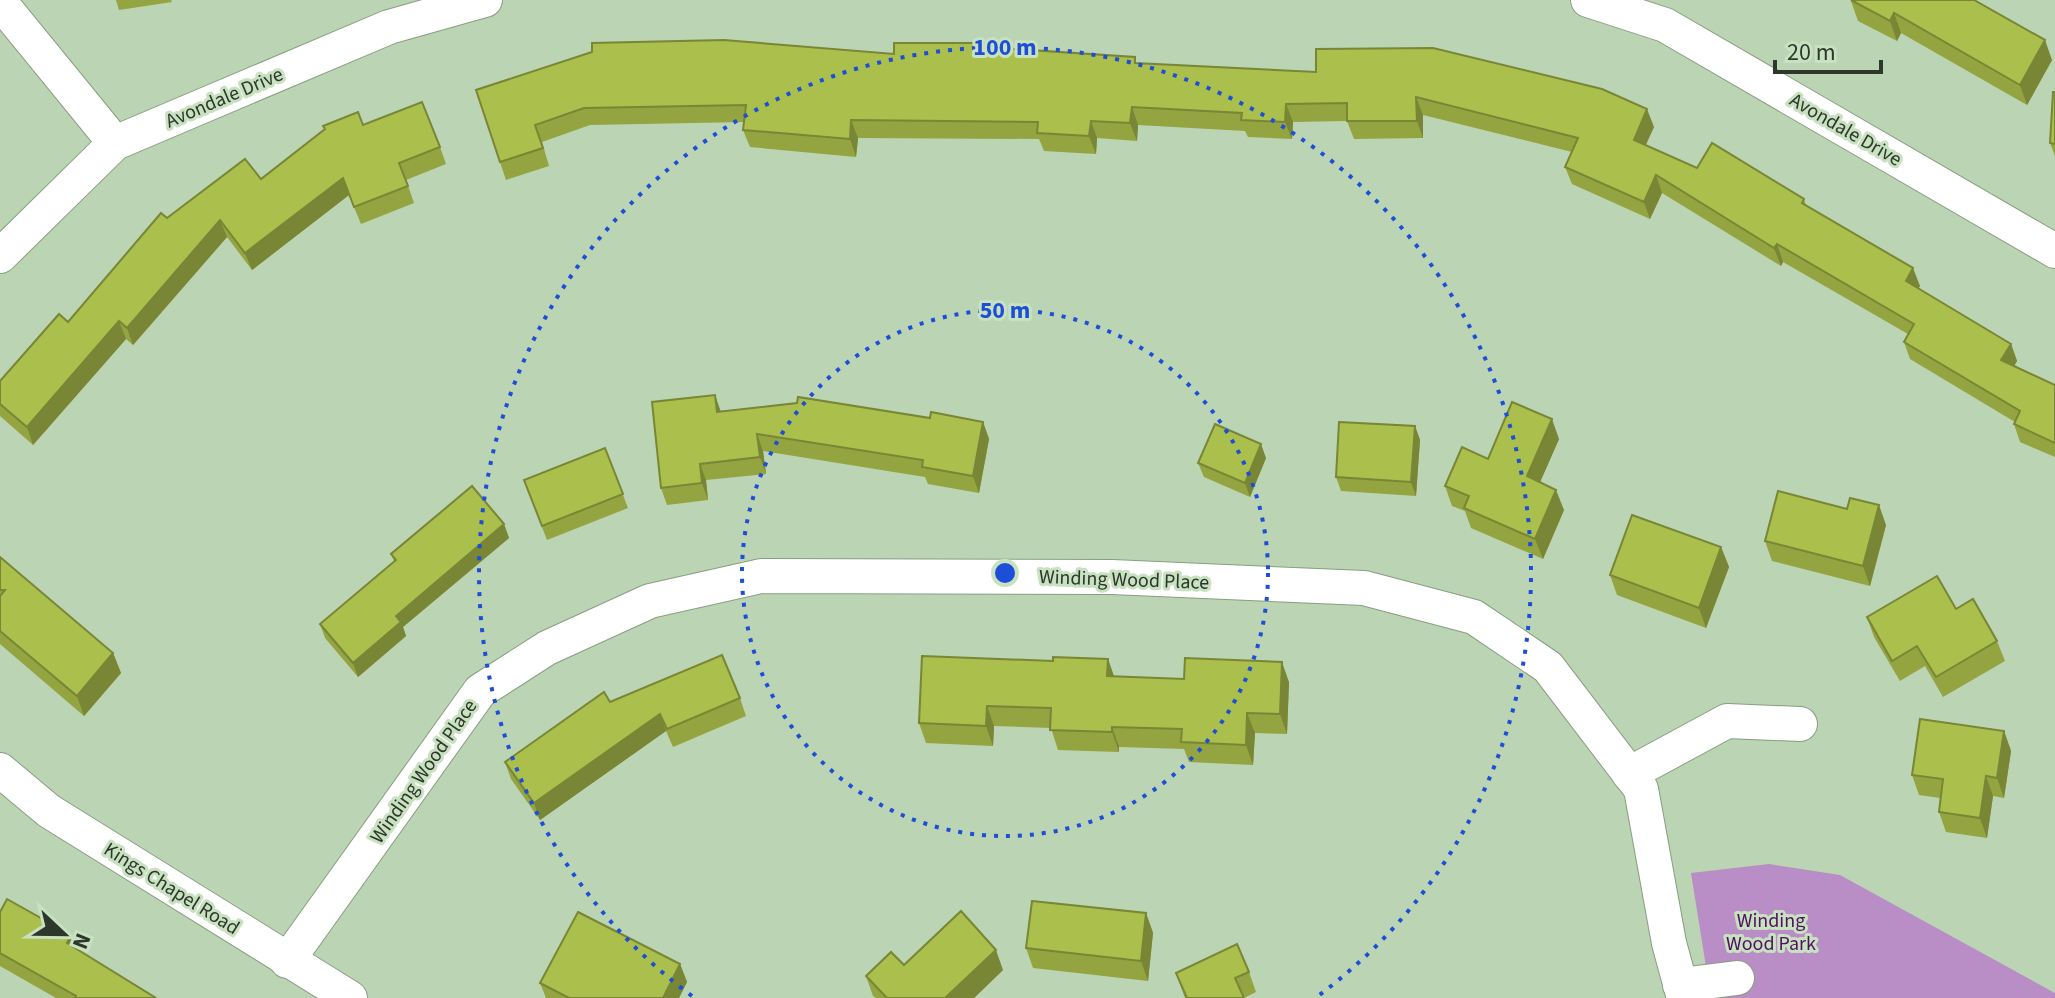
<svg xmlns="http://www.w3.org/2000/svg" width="2055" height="998" viewBox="0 0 2055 998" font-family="'Source Sans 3',sans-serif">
	<rect width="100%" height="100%" fill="#bbd4b3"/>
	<path fill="#b98dc6" d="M 1769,864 L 1840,875 L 2055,993 L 2055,998 L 1711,998 L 1691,873 Z"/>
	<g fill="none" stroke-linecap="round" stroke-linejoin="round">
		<g stroke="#879f80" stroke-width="36">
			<g id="street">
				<path d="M 1588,0 L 1665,25 L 2055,251"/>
				<path d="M 0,2 L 115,143"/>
				<path d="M 0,256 L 115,143 L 389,27 L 485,0"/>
				<path d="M 0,770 L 49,811 L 350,998"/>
				<path d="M 1629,774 L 1727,721 L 1800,724"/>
				<path d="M 287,961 L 480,691 L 547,648 L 650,601 L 761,576 L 1112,577 L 1364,588 L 1474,617 L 1548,667 L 1641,789 L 1669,943 L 1684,998"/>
				<path d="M 1680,985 L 1737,978"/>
			</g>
		</g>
		<use href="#street" stroke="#fff" stroke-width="34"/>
	</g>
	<g fill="#93a441">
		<path d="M 116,0 L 171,0 L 172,2 L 119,10 Z"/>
		<path d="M 1851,1 L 2052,60 L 2027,105 L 1901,33 L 1897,41 L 1858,21 Z"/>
		<path d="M 999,43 L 1000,48 L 1137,63 L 1654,127 L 1645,145 L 1697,168 L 1804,199 L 1806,206 L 1920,286 L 1918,288 L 2011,344 L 2017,361 L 2014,366 L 2055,385 L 2055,457 L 2020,442 L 2014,424 L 2015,422 L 1910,359 L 1904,342 L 1908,334 L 1783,262 L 1781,266 L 1662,193 L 1650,219 L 1572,184 L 1565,167 L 1572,152 L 1423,115 L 1423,138 L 1354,139 L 1347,121 L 1293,122 L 1292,139 L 1248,137 L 1245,131 L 1138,125 L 1137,141 L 1097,138 L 1096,154 L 1044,151 L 1039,139 L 858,138 L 856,157 L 750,147 L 743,130 L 744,122 L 590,125 L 542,142 L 549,166 L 506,180 L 476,90 L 894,54 Z"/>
		<path d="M 2055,92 L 2055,156 L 2050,143 Z"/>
		<path d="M 363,125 L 440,147 L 446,164 L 406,180 L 414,203 L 361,224 L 349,195 L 252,270 L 227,237 L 133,345 L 126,339 L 33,445 L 0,416 L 0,381 L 68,322 L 167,218 L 261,179 Z"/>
		<path d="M 721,412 L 930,418 L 983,422 L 989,439 L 979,493 L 928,484 L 925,477 L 763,451 L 766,474 L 706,480 L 708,500 L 667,505 L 661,488 Z"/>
		<path d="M 1415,426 L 1420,440 L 1416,496 L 1341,491 L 1336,477 Z"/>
		<path d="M 1559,439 L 1540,482 L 1564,510 L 1543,559 L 1471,528 L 1465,511 L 1452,506 L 1445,486 L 1488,459 Z"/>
		<path d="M 605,448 L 628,508 L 547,540 L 524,480 Z"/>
		<path d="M 1266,458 L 1250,497 L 1204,477 L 1198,463 Z"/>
		<path d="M 504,524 L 509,538 L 403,627 L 406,636 L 358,677 L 325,638 L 320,624 L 394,561 L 391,554 Z"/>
		<path d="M 1886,525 L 1870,586 L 1772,561 L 1765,541 Z"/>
		<path d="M 1721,547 L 1729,567 L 1706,628 L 1617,595 L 1610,575 Z"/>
		<path d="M 0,557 L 113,653 L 121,673 L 84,716 L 0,644 Z"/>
		<path d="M 1956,609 L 1997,641 L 2005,661 L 1943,697 L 1925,666 L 1900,681 L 1874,637 L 1867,617 Z"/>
		<path d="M 1108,659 L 1114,677 L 1289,682 L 1287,734 L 1255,733 L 1253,765 L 1189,762 L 1184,749 L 1119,747 L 1119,752 L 1058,750 L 1051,728 L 994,726 L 993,746 L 926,743 L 919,723 L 1053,661 Z"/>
		<path d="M 740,698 L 746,716 L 673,747 L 666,731 L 540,820 L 511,779 L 505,762 L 610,702 Z"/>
		<path d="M 2004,731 L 2011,751 L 2004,798 L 1993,796 L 1987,838 L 1946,832 L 1939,812 L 1940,798 L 1919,795 L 1912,775 Z"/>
		<path d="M 0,912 L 71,935 L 76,949 L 156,998 L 56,998 L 0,966 Z"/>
		<path d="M 1146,913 L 1153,933 L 1148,981 L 1033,968 L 1026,948 Z"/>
		<path d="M 680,964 L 687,982 L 679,998 L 546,998 L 540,983 Z"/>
		<path d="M 904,965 L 1003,970 L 974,998 L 876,998 L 873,996 L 866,976 Z"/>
		<path d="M 1249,972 L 1256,992 L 1244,998 L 1185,998 L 1176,973 Z"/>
	</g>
	<g fill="#788635">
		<path d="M 1894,13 L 1901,33 L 1897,41 L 1890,21 Z"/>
		<path d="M 2045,40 L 2052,60 L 2027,105 L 2020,85 Z"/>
		<path d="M 1416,97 L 1423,115 L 1423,138 L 1417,121 Z"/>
		<path d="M 1286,104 L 1293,122 L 1292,139 L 1285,122 Z"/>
		<path d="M 1132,107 L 1138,125 L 1137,141 L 1130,123 Z"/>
		<path d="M 1647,109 L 1654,127 L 1640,158 L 1634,140 Z"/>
		<path d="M 851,120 L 858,138 L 856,157 L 850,139 Z"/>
		<path d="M 1091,121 L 1097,138 L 1096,154 L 1089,136 Z"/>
		<path d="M 1656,175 L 1662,193 L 1650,219 L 1644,202 Z"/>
		<path d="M 343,178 L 349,195 L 252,270 L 245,253 Z"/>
		<path d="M 220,220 L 227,237 L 133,345 L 127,328 Z"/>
		<path d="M 1777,244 L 1783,262 L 1781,266 L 1774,248 Z"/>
		<path d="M 1913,268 L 1920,286 L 1912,299 L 1906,281 Z"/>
		<path d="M 119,321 L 126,339 L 33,445 L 27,427 Z"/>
		<path d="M 2011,344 L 2017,361 L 2007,378 L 2001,360 Z"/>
		<path d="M 715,395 L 721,412 L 717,412 Z"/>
		<path d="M 1552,419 L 1559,439 L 1534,496 L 1527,476 Z"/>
		<path d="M 983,422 L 989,439 L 979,493 L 973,476 Z"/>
		<path d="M 1415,426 L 1420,440 L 1416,496 L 1411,482 Z"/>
		<path d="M 757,434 L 763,451 L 766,474 L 760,457 Z"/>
		<path d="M 1261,444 L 1266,458 L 1250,497 L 1245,483 Z"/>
		<path d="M 700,464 L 706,480 L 708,500 L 702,483 Z"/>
		<path d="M 1556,490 L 1564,510 L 1543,559 L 1535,539 Z"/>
		<path d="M 1879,505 L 1886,525 L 1870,586 L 1863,566 Z"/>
		<path d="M 504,524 L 509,538 L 403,627 L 406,636 L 358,677 L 353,663 L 396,616 Z"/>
		<path d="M 1721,547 L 1729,567 L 1706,628 L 1699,608 Z"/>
		<path d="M 113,653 L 121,673 L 84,716 L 77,696 Z"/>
		<path d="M 1108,659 L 1115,679 L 1107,676 Z"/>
		<path d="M 1282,662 L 1289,682 L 1287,734 L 1280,714 Z"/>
		<path d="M 987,706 L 994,726 L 993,746 L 986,726 Z"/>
		<path d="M 1247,713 L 1255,733 L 1253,765 L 1246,745 Z"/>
		<path d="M 660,714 L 666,731 L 540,820 L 534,803 Z"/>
		<path d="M 1112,727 L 1119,747 L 1119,752 L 1112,732 Z"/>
		<path d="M 2004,731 L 2011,751 L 2004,798 L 1997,778 Z"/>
		<path d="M 1986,776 L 1993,796 L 1987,838 L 1980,818 Z"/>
		<path d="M 1146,913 L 1153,933 L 1148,981 L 1141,961 Z"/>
		<path d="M 71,935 L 77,952 L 67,943 Z"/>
		<path d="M 996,950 L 1003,970 L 974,998 L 945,998 Z"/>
		<path d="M 680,964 L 687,982 L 679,998 L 663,998 Z"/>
	</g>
	<g fill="#abbf4c" stroke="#788635" stroke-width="2">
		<path d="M 1851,0 L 1974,0 L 2045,40 L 2020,85 L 1894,13 L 1890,21 Z"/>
		<path d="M 724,40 L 894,54 L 894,43 L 999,43 L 999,48 L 1135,57 L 1135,63 L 1316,72 L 1316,49 L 1433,48 L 1602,89 L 1647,109 L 1634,140 L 1697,168 L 1712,143 L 1804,199 L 1802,203 L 1913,268 L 1906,281 L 2011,344 L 2001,360 L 2055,385 L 2055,443 L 2014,424 L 2020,411 L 1904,342 L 1914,324 L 1777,244 L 1774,248 L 1656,175 L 1644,202 L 1565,167 L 1578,138 L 1416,97 L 1417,121 L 1347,121 L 1347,103 L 1286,104 L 1285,122 L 1241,120 L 1242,113 L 1132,107 L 1130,123 L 1091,121 L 1089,136 L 1037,133 L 1038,122 L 851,120 L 850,139 L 743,130 L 746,105 L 584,108 L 535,125 L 543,148 L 500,162 L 476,90 L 592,52 L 592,43 Z"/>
		<path d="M 2053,92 L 2055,92 L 2055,144 L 2050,143 Z"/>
		<path d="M 422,102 L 440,147 L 399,163 L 408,186 L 354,207 L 343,178 L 245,253 L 220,220 L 127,328 L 119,321 L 27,427 L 0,404 L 0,381 L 59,314 L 68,322 L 161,213 L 167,218 L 245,159 L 261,179 L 325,129 L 323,126 L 358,112 L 363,125 Z"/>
		<path d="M 715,395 L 717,412 L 797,403 L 798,397 L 930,418 L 931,412 L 983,422 L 973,476 L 922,467 L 923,460 L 757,434 L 760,457 L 700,464 L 702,483 L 661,488 L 652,402 Z"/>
		<path d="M 1512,402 L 1552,419 L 1527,476 L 1556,490 L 1535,539 L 1464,508 L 1469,496 L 1445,486 L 1462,447 L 1488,459 Z"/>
		<path d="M 1339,422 L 1415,426 L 1411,482 L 1336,477 Z"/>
		<path d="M 1215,424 L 1261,444 L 1245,483 L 1198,463 Z"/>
		<path d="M 605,448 L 623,494 L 542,526 L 524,480 Z"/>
		<path d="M 472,486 L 504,524 L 396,616 L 401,622 L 353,663 L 320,624 L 396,560 L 391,554 Z"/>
		<path d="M 1778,491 L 1847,509 L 1850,498 L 1879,505 L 1863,566 L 1765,541 Z"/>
		<path d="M 1632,515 L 1721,547 L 1699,608 L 1610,575 Z"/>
		<path d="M 0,557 L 113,653 L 77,696 L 0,631 L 0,596 L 5,590 L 0,590 Z"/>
		<path d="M 1937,576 L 1956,609 L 1973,599 L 1997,641 L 1936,677 L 1917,646 L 1892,661 L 1867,617 Z"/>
		<path d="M 722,655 L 740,698 L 667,729 L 660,714 L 534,803 L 505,762 L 604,692 L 610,702 Z"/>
		<path d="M 922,656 L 1053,661 L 1053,657 L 1108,659 L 1107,676 L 1184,679 L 1185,658 L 1282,662 L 1280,714 L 1247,713 L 1246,745 L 1181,742 L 1182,729 L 1112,727 L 1112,732 L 1050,730 L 1051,708 L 987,706 L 986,726 L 919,723 Z"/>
		<path d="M 1920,719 L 2004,731 L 1997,778 L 1986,776 L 1980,818 L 1939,812 L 1943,779 L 1912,775 Z"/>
		<path d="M 7,899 L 71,935 L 67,943 L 156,998 L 75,998 L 76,996 L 0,953 L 0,912 Z"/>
		<path d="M 1032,901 L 1146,913 L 1141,961 L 1026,948 Z"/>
		<path d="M 961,911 L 996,950 L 945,998 L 887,998 L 866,976 L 891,952 L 904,965 Z"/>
		<path d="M 578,912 L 680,964 L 663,998 L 569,998 L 540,983 Z"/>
		<path d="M 1237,944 L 1249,972 L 1235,978 L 1244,998 L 1187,998 L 1176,973 Z"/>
	</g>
	<g fill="none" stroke="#1d4ed8" stroke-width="4" stroke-dasharray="4 8">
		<circle cx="1005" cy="573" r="263"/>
		<path d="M692 996A526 526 0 1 1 1318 996"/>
	</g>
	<g text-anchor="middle" stroke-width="6" stroke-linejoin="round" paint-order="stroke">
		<g font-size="20" fill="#2d372a" stroke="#c8e1c0">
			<text transform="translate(224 97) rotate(-23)" y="7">Avondale Drive</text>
			<text transform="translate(1846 129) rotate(30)" y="7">Avondale Drive</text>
			<text transform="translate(1124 579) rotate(2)" y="7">Winding Wood Place</text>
			<text transform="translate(423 771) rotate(-55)" y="7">Winding Wood Place</text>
			<text transform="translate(172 888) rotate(32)" y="7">Kings Chapel Road</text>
		</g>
		<g font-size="20" fill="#501160" stroke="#c8e1c0">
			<text x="1771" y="927">Winding<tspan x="1771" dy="23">Wood Park</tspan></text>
		</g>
	</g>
	<circle cx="1005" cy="573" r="12" fill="#1d4ed8" stroke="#c8e1c0" stroke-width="4"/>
	<g font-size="24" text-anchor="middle" font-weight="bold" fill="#1d4ed8" stroke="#c8e1c0" stroke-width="6" stroke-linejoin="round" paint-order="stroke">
		<text x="1005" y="55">100 m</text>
		<text x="1005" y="318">50 m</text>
	</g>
	<g transform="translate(64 934) rotate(112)" stroke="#c8e1c0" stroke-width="6" paint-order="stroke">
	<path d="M0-6L14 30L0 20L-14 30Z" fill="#2d372a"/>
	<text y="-12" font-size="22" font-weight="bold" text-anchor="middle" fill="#2d372a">N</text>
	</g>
	<path d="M1775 60v12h106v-12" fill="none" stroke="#2d372a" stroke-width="4"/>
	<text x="1787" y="60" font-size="24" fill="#2d372a" stroke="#c8e1c0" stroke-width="6" paint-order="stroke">20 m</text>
</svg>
